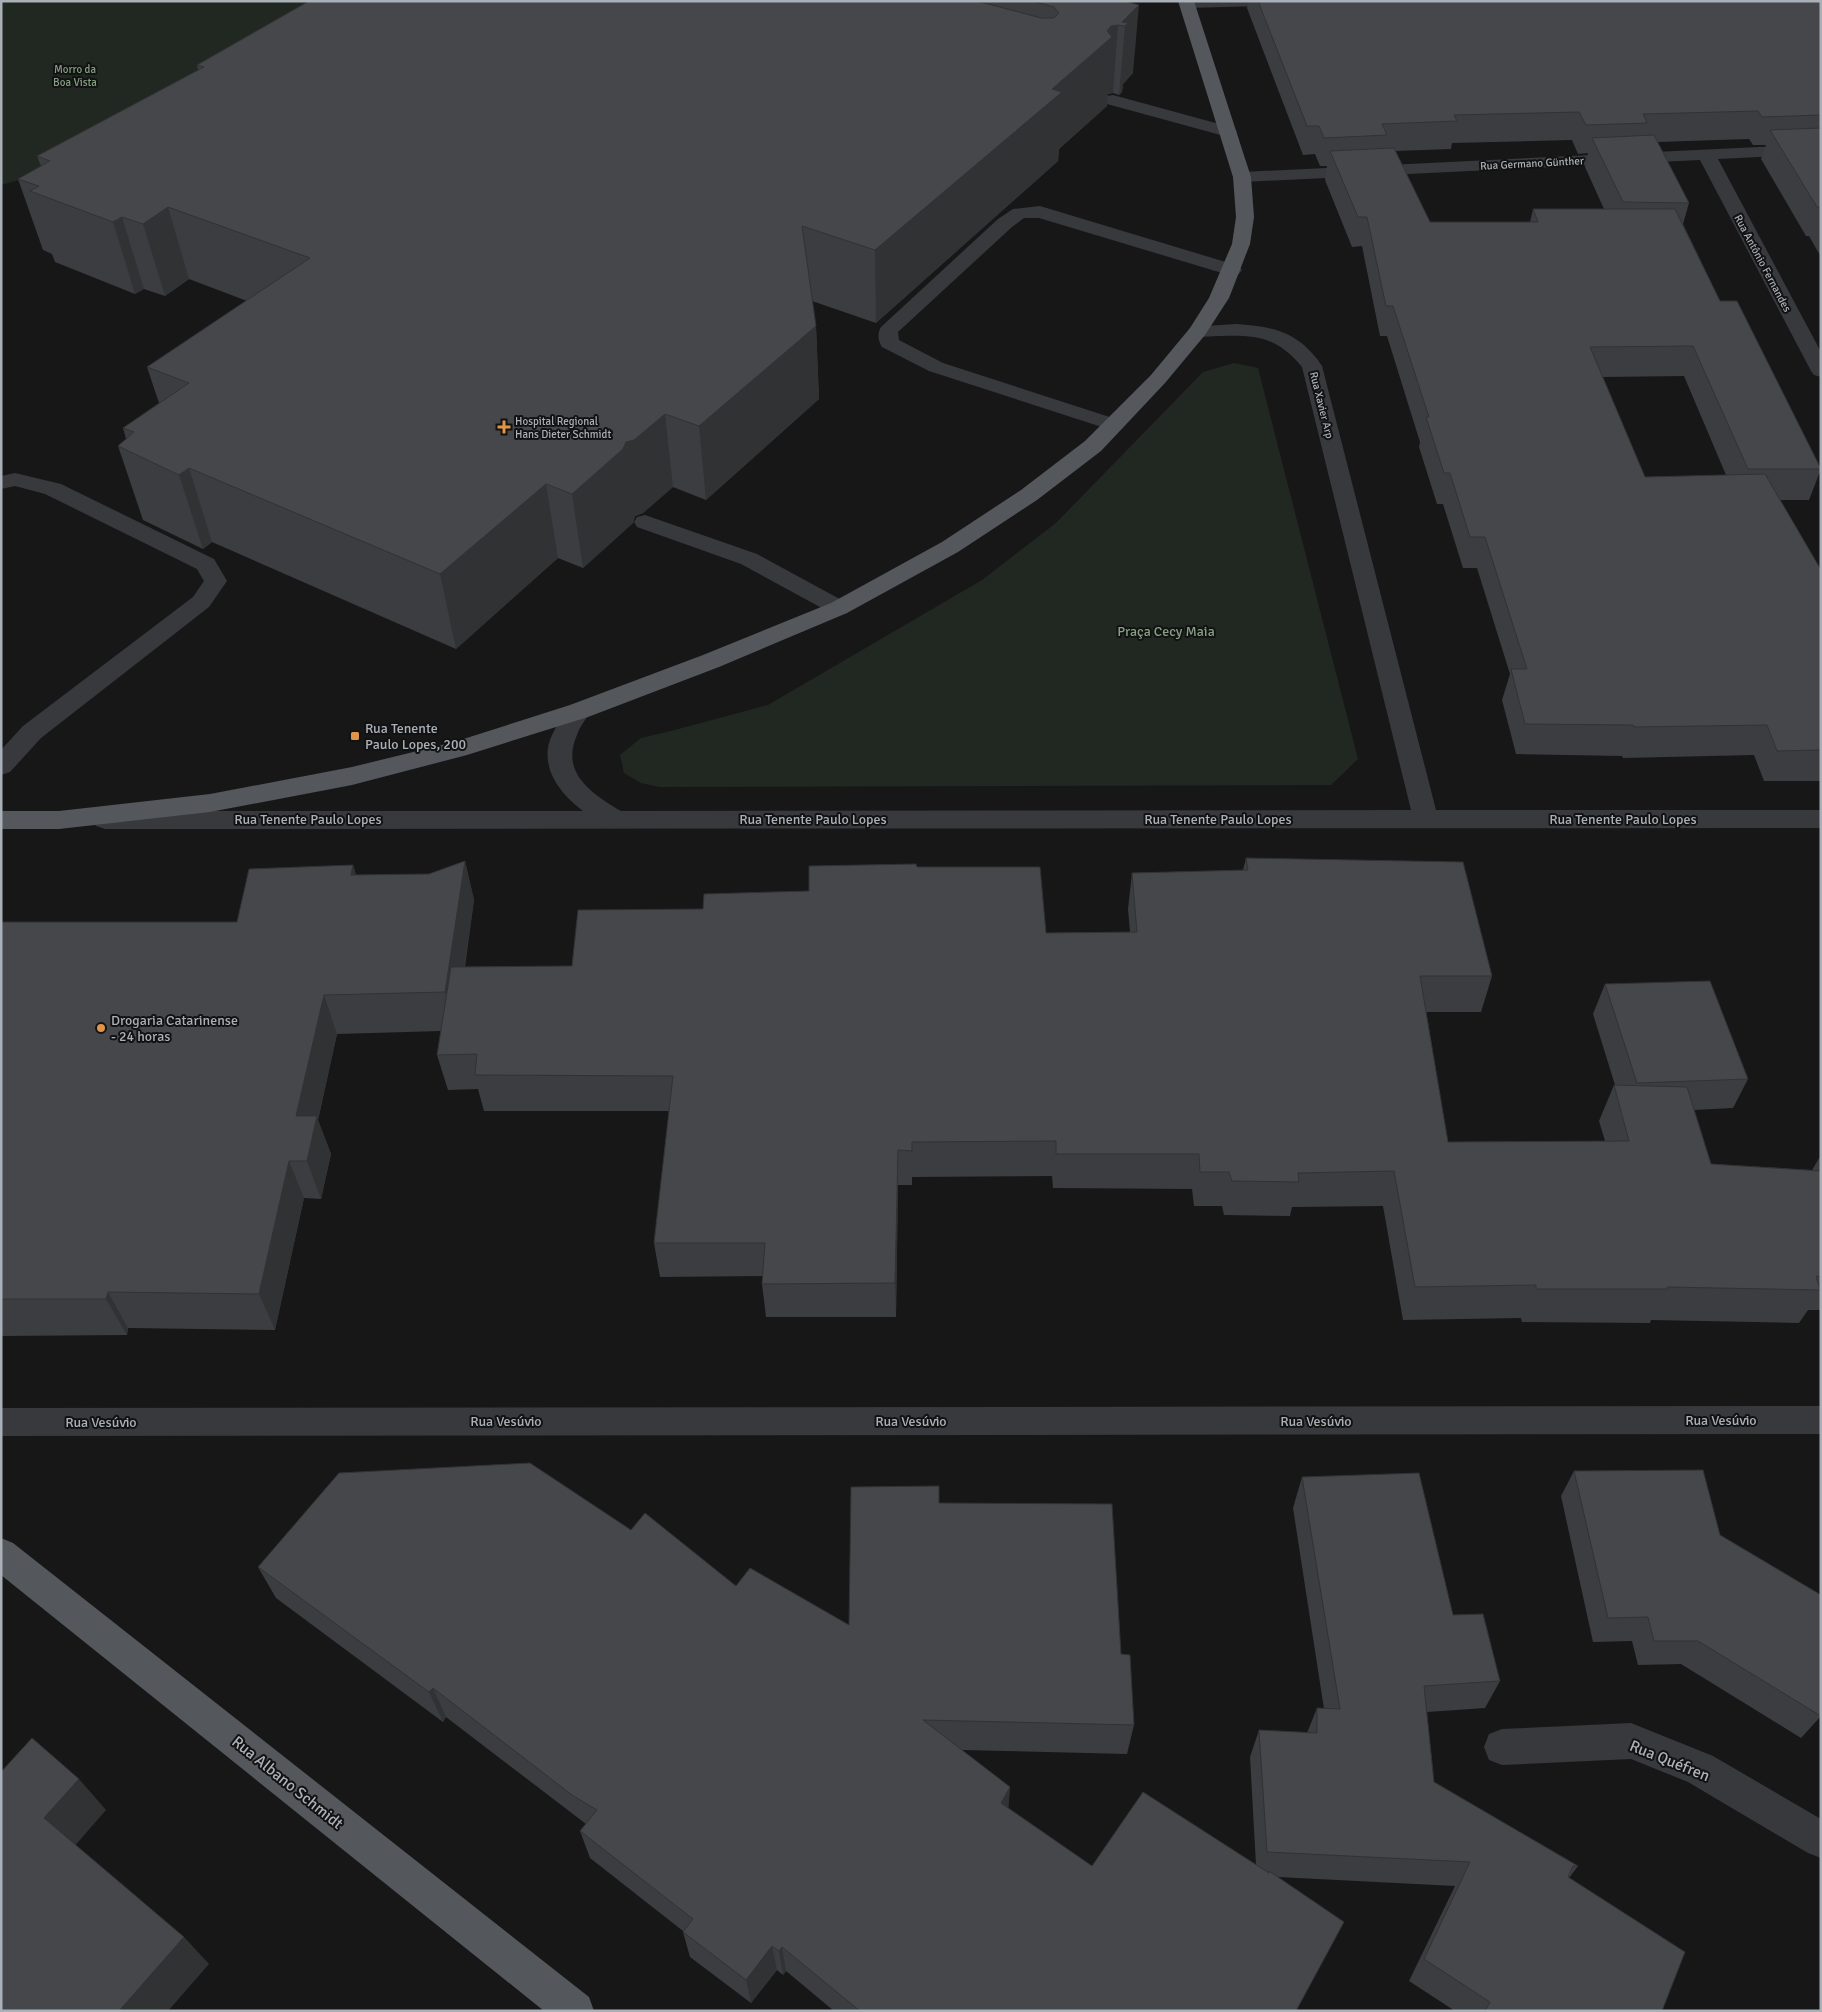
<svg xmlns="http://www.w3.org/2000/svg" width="1822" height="2012" viewBox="0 0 1822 2012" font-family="Signika,sans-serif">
	<rect width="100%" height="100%" fill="#171718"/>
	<g fill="#212821">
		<path d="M 1,1 L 359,1 L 62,168 L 1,185 Z"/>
		<path d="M 1234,363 L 1258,368 L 1358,759 L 1331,785 L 659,787 L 641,783 L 624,773 L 620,755 L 641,738 L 671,731 L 768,705 L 982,580 L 1056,523 L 1203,372 Z"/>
	</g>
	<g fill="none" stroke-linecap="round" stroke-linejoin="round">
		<g fill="#38393d" fill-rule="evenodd">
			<path d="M 1113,95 L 1234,128 L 1237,132 L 1234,136 L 1228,137 L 1107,104 L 1104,100 L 1107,96 Z"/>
			<path d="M 1040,206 L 1239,266 L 1242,270 L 1239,274 L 1232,276 L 1039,218 L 1024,218 L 1012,227 L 898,332 L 899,340 L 943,363 L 1122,421 L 1125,425 L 1122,429 L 1115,431 L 1108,429 L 929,371 L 882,347 C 878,341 877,333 881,327 L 998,219 L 1013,209 Z"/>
			<path d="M 15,473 L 61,484 L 214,559 L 227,581 L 209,607 L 41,738 L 10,772 L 1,775 L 1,750 L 23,726 L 193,597 L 204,581 L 197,569 L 45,494 L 15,486 L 1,489 L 1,476 Z"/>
			<path d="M 645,515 L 757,554 L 847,603 L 851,608 L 847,613 L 839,615 L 831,613 L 741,564 L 637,527 L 634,522 L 637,517 Z"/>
		</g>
		<g fill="#38393d" fill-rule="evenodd">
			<path d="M 1180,1 L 1269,1 L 1267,4 L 1261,6 L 1187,8 L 1181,6 L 1179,3 Z"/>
			<path d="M 1821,144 L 1821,154 L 1718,159 L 1821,352 L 1821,377 L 1814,375 L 1811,371 L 1700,160 L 1242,182 L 1236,181 L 1233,177 L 1236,173 L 1242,172 Z"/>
			<path d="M 1236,324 C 1274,326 1300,333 1322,366 L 1436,810 L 1821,810 L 1821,828 L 105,829 L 96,826 L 92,820 L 96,814 L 105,811 L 583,811 C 559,793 538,765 552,735 C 557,724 564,715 570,705 L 579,703 L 588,705 L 591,711 C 586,719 580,726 577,735 C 560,773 592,794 621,811 L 1411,810 L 1302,367 C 1278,338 1259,335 1222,336 C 1212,336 1201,338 1191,335 L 1188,331 L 1191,327 Z"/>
			<path d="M 1821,1406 L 1821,1434 L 1,1436 L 1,1408 Z"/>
			<path d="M 1631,1723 L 1713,1756 L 1821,1819 L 1821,1858 L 1808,1853 L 1688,1782 L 1631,1759 L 1502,1765 L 1489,1760 L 1484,1747 L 1489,1734 L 1502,1729 Z"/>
		</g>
		<g fill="#54575b" fill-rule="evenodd">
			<path d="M 1178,1 L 1194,1 L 1251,177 L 1254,217 L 1250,244 L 1229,298 L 1205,335 L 1165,383 L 1101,451 L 1037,500 L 958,552 L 847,613 L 719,667 L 588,717 L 467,755 L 352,785 L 210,812 L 59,829 L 1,829 L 1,811 L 59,811 L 210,794 L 352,767 L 454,742 L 570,705 L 703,655 L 831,603 L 942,542 L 1021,490 L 1085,441 L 1151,375 L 1190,328 L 1209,298 L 1232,244 L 1236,217 L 1233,177 Z"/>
			<path d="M 1,1538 L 13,1543 L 589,1997 L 594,2011 L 544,2011 L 1,1575 Z"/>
		</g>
	</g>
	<g fill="#3c3d40" fill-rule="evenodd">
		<path d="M 309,1 L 1125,1 L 1133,73 L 1123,84 L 1122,92 L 1119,95 L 1113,93 L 1108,94 L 1107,106 L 1059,149 L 1058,161 L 876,323 L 812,301 L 816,326 L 819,399 L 706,500 L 673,487 L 643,513 L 635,516 L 633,523 L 583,568 L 558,558 L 456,649 L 212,542 L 203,549 L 143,520 L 118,446 L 126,439 L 123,428 L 159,403 L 147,367 L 247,301 L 189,279 L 165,296 L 144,289 L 135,294 L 55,262 L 52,254 L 43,250 L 18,179 L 41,166 L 37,156 L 198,70 L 197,65 Z"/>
		<path d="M 1248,1 L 1821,1 L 1821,257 L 1809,236 L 1806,236 L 1761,159 L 1766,145 L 1753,145 L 1749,139 L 1657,142 L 1689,203 L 1683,224 L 1720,301 L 1821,469 L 1809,500 L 1780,500 L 1821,570 L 1821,781 L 1764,781 L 1754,755 L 1623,758 L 1622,756 L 1516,754 L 1502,700 L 1510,674 L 1477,568 L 1463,568 L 1443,504 L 1437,504 L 1419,447 L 1420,442 L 1387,336 L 1380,336 L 1362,246 L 1352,247 L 1325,180 L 1327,166 L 1320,166 L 1315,154 L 1303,155 L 1247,8 ZM 1572,140 L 1578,154 L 1588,153 L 1585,167 L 1604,209 L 1533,209 L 1530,222 L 1430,222 L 1395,151 L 1451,149 L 1452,143 ZM 1684,376 L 1726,475 L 1645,477 L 1603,377 Z"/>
		<path d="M 1246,858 L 1492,976 L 1481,1012 L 1426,1012 L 1448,1142 L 1605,1141 L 1599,1121 L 1614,1085 L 1615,1085 L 1593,1014 L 1605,984 L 1748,1079 L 1733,1108 L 1694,1110 L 1711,1164 L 1812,1170 L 1821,1155 L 1821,1310 L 1808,1310 L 1799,1323 L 1651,1320 L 1650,1323 L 1522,1322 L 1521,1318 L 1403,1320 L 1383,1206 L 1292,1207 L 1290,1216 L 1224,1215 L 1222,1206 L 1194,1206 L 1192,1189 L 1053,1188 L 1052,1176 L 912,1177 L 912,1185 L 898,1185 L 896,1317 L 766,1317 L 762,1284 L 763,1276 L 660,1277 L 654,1243 L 669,1111 L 484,1111 L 478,1089 L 448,1090 L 437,1055 L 441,1031 L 337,1034 L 318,1120 L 331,1154 L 321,1199 L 304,1198 L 275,1330 L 128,1328 L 127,1335 L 1,1336 L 1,922 L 237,922 L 353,865 L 356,875 L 429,874 L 465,861 L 474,900 L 465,967 L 572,966 L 703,909 L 809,891 L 917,867 L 1046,933 L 1130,932 L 1128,909 L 1132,873 L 1243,870 Z"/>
		<path d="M 1574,1471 L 1720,1535 L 1821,1595 L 1821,1716 L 1801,1738 L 1681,1664 L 1638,1665 L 1632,1641 L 1593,1642 L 1561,1496 Z"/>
		<path d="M 1302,1477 L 1453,1615 L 1500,1681 L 1485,1708 L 1427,1712 L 1434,1782 L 1578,1866 L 1569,1878 L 1662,2011 L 1455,2011 L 1409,1981 L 1455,1886 L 1278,1877 L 1296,2011 L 834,2011 L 786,1971 L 783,1975 L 777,1970 L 751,2003 L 690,1957 L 683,1932 L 683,1931 L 590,1858 L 580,1831 L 586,1824 L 446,1717 L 443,1722 L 276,1598 L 258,1567 L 631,1530 L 736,1586 L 849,1625 L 939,1503 L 1121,1654 L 1134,1725 L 1127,1754 L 962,1750 L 1010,1787 L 1008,1808 L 1092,1866 L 1256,1865 L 1250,1757 L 1259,1730 L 1307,1733 L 1317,1708 L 1324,1709 L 1293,1508 Z"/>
	</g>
	<g fill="#313234">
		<path d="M 1139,5 L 1133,73 L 1123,84 L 1122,92 L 1119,95 L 1125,26 L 1122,22 Z"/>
		<path d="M 1118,25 L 1113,93 L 1108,94 L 1107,106 L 1059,149 L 1058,161 L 876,323 L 875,250 L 1052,89 L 1111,26 Z"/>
		<path d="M 168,207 L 189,279 L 165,296 L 143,224 Z"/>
		<path d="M 122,217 L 144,289 L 135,294 L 113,222 Z"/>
		<path d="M 816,326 L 819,399 L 706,500 L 699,426 Z"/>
		<path d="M 665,414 L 673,487 L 643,513 L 635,516 L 633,523 L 583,568 L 572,494 L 626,442 Z"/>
		<path d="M 189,468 L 212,542 L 203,549 L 179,475 Z"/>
		<path d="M 546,484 L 558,558 L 456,649 L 440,574 Z"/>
		<path d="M 465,861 L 474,900 L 455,1031 L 445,992 Z"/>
		<path d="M 353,865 L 365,904 L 351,875 Z"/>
		<path d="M 324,995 L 337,1034 L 318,1120 L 331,1154 L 321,1199 L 307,1161 L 296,1116 Z"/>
		<path d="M 898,1150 L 898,1185 L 896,1317 L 895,1283 Z"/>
		<path d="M 289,1161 L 304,1198 L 275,1330 L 259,1294 Z"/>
		<path d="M 108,1292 L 128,1328 L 127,1335 L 106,1299 Z"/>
		<path d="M 433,1688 L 446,1717 L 443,1722 L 429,1692 Z"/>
		<path d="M 79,1779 L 106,1810 L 72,1849 L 44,1818 Z"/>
		<path d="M 1010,1787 L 1008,1815 L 1001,1803 Z"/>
		<path d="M 184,1937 L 209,1964 L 168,2011 L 119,2011 Z"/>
		<path d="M 772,1946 L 777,1970 L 751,2003 L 746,1980 Z"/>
		<path d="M 782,1947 L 786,1971 L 783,1975 L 779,1951 Z"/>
	</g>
	<g fill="#46474b" stroke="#313234">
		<path d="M 309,1 L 977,1 L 1041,18 L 1054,18 L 1059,13 L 1054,7 L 1032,1 L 1125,1 L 1139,5 L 1122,22 L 1128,23 L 1125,26 L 1118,25 L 1111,26 L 1107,31 L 1112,37 L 1052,89 L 1062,92 L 875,250 L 802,226 L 816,326 L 699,426 L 665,414 L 634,440 L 626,442 L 623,449 L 572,494 L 546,484 L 440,574 L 189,468 L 179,475 L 118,446 L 134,432 L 123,428 L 189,383 L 147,367 L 310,258 L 168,207 L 143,224 L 122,217 L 113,222 L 30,191 L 39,186 L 18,179 L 50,161 L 37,156 L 204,67 L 197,65 Z"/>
		<path d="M 1258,1 L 1821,1 L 1821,115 L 1762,117 L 1758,111 L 1643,114 L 1647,123 L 1586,125 L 1579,112 L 1454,115 L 1457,121 L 1382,124 L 1387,135 L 1324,138 L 1319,126 L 1307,126 Z"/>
		<path d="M 1821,128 L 1821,209 L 1820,207 L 1817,207 L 1770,130 Z"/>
		<path d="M 1654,135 L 1689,203 L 1623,202 L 1592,138 Z"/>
		<path d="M 1394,148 L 1430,222 L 1538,222 L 1533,209 L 1675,209 L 1720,301 L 1737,301 L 1821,469 L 1748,469 L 1693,346 L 1590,347 L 1645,477 L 1765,474 L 1821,570 L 1821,750 L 1777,751 L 1767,725 L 1634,727 L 1633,725 L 1525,724 L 1511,669 L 1527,669 L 1485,537 L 1470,537 L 1450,473 L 1444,473 L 1426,417 L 1429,417 L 1393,306 L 1386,306 L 1367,217 L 1358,217 L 1330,151 Z"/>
		<path d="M 1246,858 L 1463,862 L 1492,976 L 1420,976 L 1448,1142 L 1629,1141 L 1614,1085 L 1687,1087 L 1711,1164 L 1821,1171 L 1821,1277 L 1816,1276 L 1820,1290 L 1667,1287 L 1668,1289 L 1536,1289 L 1536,1285 L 1415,1287 L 1394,1171 L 1298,1173 L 1299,1182 L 1232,1181 L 1229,1172 L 1200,1172 L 1199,1154 L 1056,1154 L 1056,1141 L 912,1142 L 912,1151 L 898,1150 L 895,1283 L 762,1284 L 765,1243 L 654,1243 L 673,1076 L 475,1075 L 477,1054 L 437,1055 L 451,967 L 572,966 L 578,910 L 703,909 L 704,894 L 809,891 L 809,866 L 916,864 L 917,867 L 1040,867 L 1046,933 L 1137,932 L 1132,873 L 1248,870 Z"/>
		<path d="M 465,861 L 445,992 L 324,995 L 296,1116 L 317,1116 L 307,1161 L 289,1161 L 259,1294 L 108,1292 L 106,1299 L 1,1299 L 1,922 L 237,922 L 249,869 L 353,865 L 351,875 L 429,874 Z"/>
		<path d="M 1710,981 L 1748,1079 L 1637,1083 L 1605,984 Z"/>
		<path d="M 530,1463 L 631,1530 L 645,1513 L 736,1586 L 750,1568 L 849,1625 L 851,1487 L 939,1486 L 939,1503 L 1112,1504 L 1121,1654 L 1130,1655 L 1134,1725 L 923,1720 L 1010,1787 L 1001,1803 L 1092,1866 L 1143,1792 L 1269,1873 L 1269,1871 L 1344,1922 L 1296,2011 L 860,2011 L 782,1947 L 779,1951 L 772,1946 L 746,1980 L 683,1932 L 693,1919 L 580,1831 L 597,1810 L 572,1795 L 433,1688 L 429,1692 L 258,1567 L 339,1473 Z"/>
		<path d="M 1703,1470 L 1720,1535 L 1821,1595 L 1821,1716 L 1698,1641 L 1654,1641 L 1648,1617 L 1608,1618 L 1574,1471 Z"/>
		<path d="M 1419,1473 L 1453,1615 L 1483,1614 L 1500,1681 L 1424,1686 L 1434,1782 L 1578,1866 L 1573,1866 L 1568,1877 L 1685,1952 L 1662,2011 L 1485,2011 L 1490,2002 L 1424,1959 L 1470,1862 L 1267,1852 L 1259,1730 L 1317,1733 L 1317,1708 L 1340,1709 L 1302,1477 Z"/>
		<path d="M 32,1738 L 79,1779 L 44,1818 L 184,1937 L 119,2011 L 1,2011 L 1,1772 Z"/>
	</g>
	<g fill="#df9448" stroke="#121213" stroke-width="2">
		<path d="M501.5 419.5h5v5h5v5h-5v5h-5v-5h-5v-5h5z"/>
		<rect x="350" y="731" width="10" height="10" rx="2.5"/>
		<circle cx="101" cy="1028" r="5"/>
	</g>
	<g text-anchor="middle" stroke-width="4" stroke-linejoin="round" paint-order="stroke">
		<g font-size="11" fill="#86a083" stroke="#121213">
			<text x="75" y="73">Morro da<tspan x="75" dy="13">Boa Vista</tspan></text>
		</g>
		<g font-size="11" fill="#aab0b7" stroke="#121213">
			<text transform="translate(1532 163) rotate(-3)" y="4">Rua Germano Günther</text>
			<text transform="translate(1763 263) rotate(62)" y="4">Rua Antônio Fernandes</text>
			<text transform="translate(1322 405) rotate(76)" y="4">Rua Xavier Arp</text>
		</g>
		<g font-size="11" fill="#aab0b7" stroke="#121213" text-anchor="start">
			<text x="515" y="425">Hospital Regional<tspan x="515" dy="13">Hans Dieter Schmidt</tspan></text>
		</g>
		<g font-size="14" fill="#86a083" stroke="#121213">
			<text x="1166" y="636">Praça Cecy Maia</text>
		</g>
		<g font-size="14" fill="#aab0b7" stroke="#121213" text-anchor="start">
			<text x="365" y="733">Rua Tenente<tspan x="365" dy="16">Paulo Lopes, 200</tspan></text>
			<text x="111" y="1025">Drogaria Catarinense<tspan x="111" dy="16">- 24 horas</tspan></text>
		</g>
		<g font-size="14" fill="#aab0b7" stroke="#121213">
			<text x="308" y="824">Rua Tenente Paulo Lopes</text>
			<text x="813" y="824">Rua Tenente Paulo Lopes</text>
			<text x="1218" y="824">Rua Tenente Paulo Lopes</text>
			<text x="1623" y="824">Rua Tenente Paulo Lopes</text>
			<text x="1721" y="1425">Rua Vesúvio</text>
			<text x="506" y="1426">Rua Vesúvio</text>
			<text x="911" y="1426">Rua Vesúvio</text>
			<text x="1316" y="1426">Rua Vesúvio</text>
			<text x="101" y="1427">Rua Vesúvio</text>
		</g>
		<g font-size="16" fill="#aab0b7" stroke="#121213">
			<text transform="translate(1670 1760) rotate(22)" y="6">Rua Quéfren</text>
			<text transform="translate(288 1782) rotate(39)" y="6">Rua Albano Schmidt</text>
		</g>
	</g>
	<rect width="1822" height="2012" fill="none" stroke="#aab0b7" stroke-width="5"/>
</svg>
